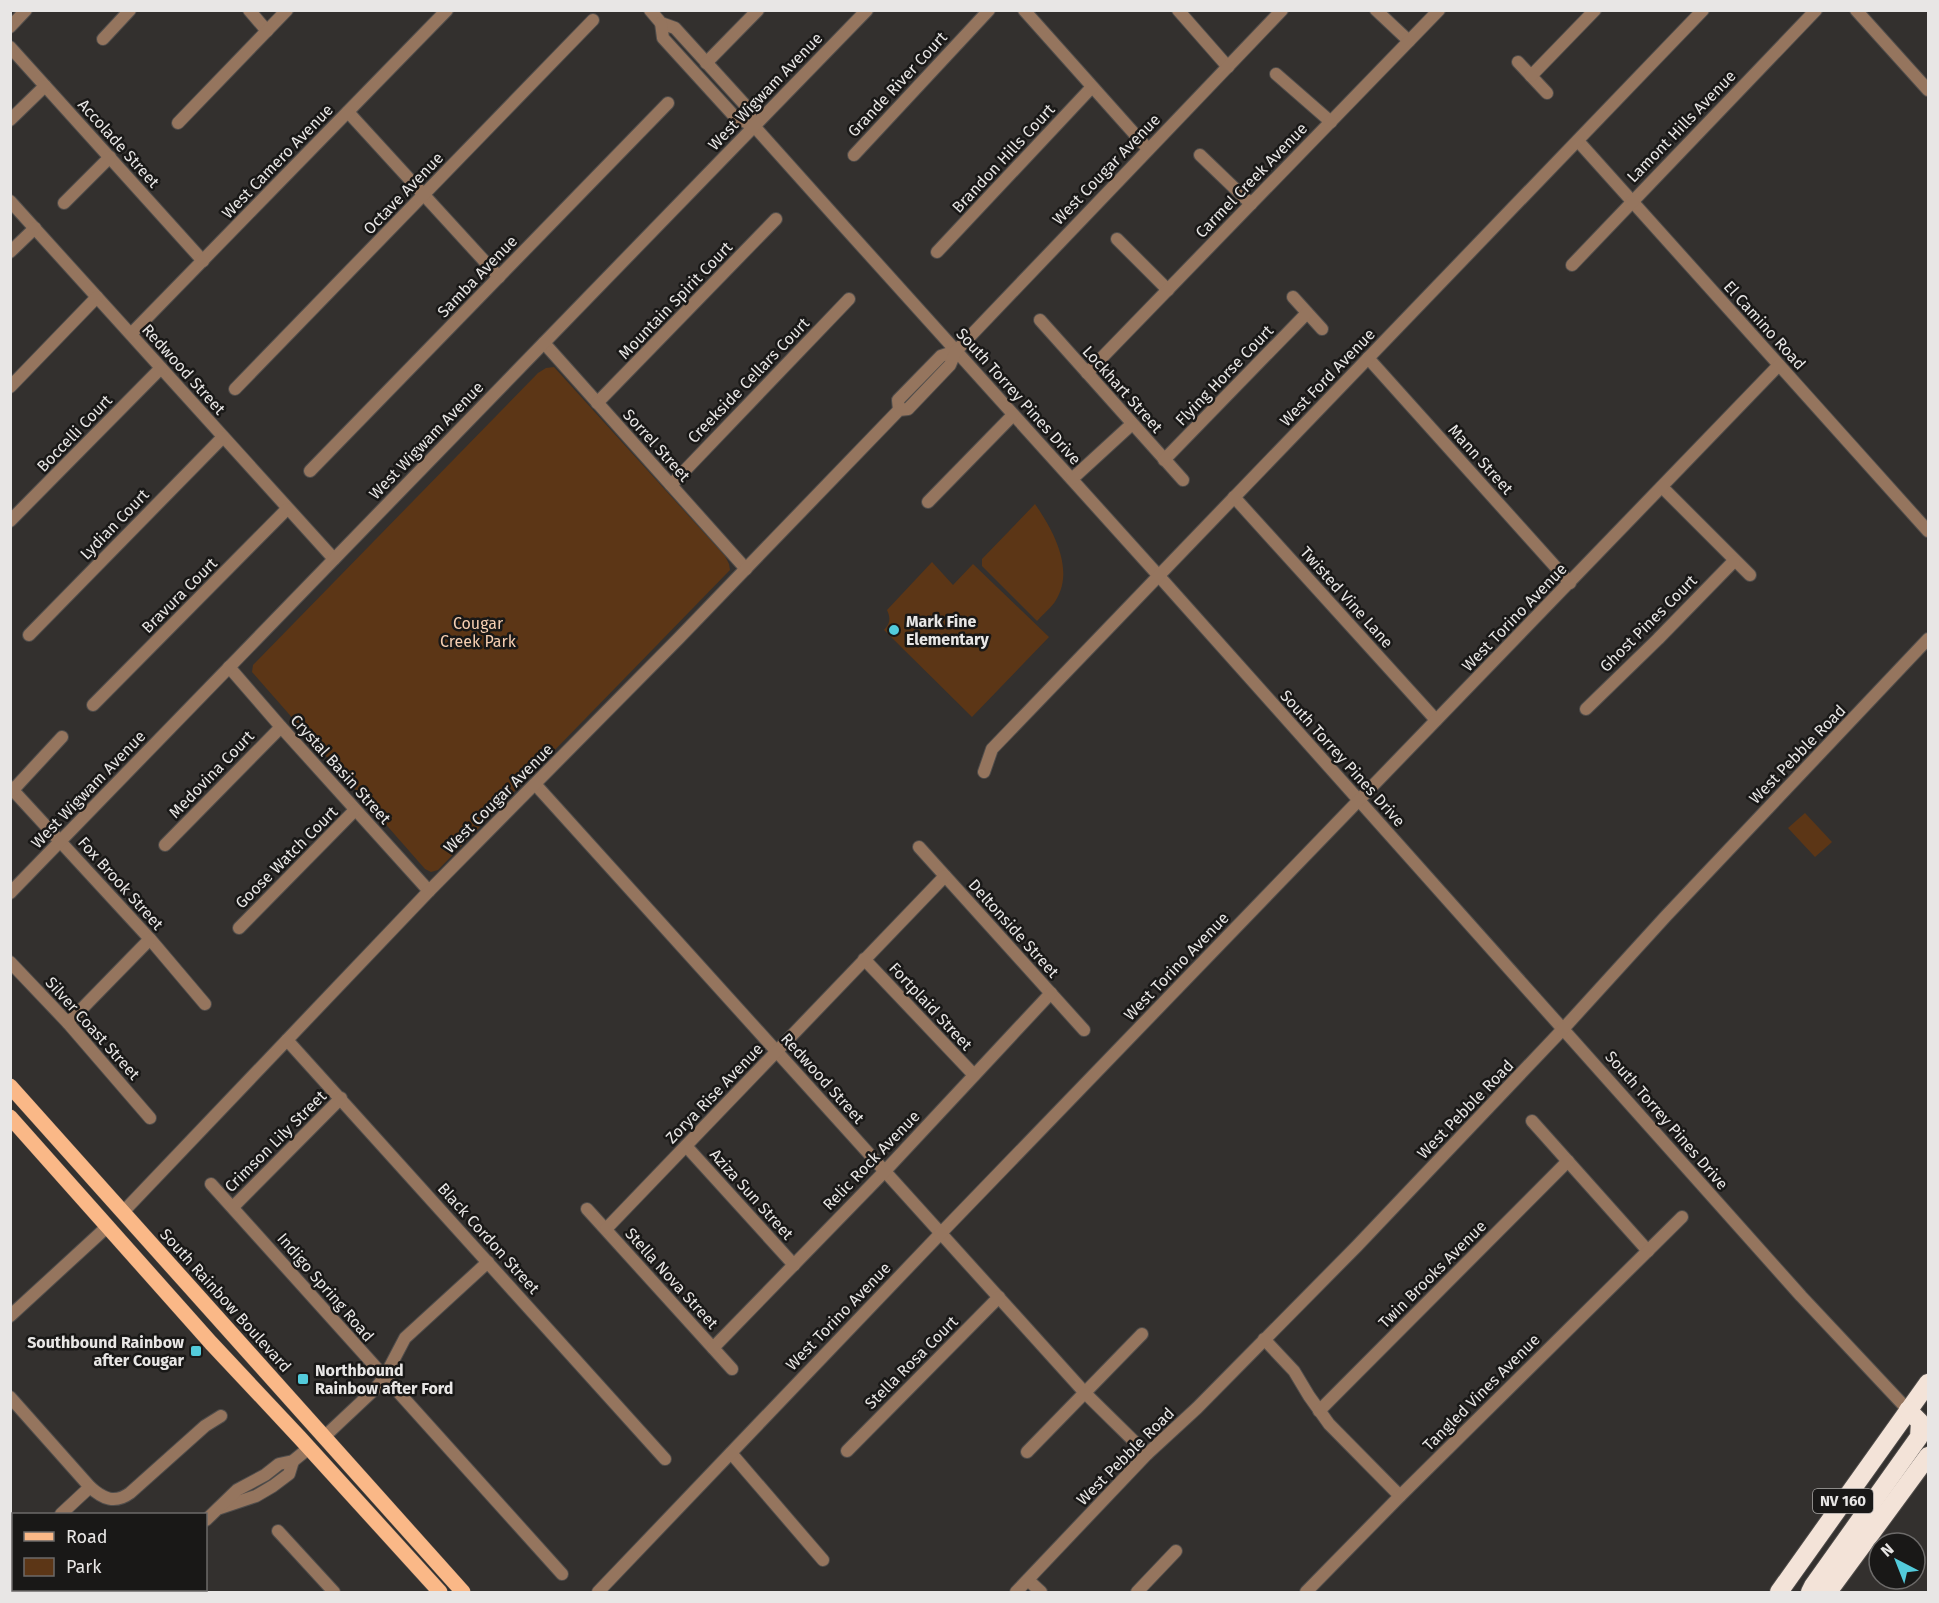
<svg xmlns="http://www.w3.org/2000/svg" width="1939" height="1603" viewBox="0 0 1939 1603" font-family="'Fira Sans',sans-serif">
	<rect width="100%" height="100%" fill="#33302e"/>
	<g fill="#5c3616">
		<path d="M 554,367 L 725,556 L 729,564 L 730,570 L 438,870 L 431,872 L 425,869 L 252,672 L 253,665 L 538,373 L 546,368 Z"/>
		<path d="M 1035,504 C 1053,530 1075,569 1056,600 C 1052,607 1043,614 1037,621 L 982,566 L 982,559 Z"/>
		<path d="M 932,562 L 953,585 L 973,564 L 1049,637 L 972,717 L 884,630 C 890,623 891,619 887,610 Z"/>
		<path d="M 1805,813 L 1832,842 L 1815,857 L 1788,828 Z"/>
	</g>
	<g fill="none" stroke-linecap="round" stroke-linejoin="round">
		<g stroke="#504d4b" stroke-width="14">
			<g id="minor">
				<path d="M 249,10 L 267,31"/>
				<path d="M 650,10 L 661,23 L 675,28 L 746,106 L 754,126 L 839,221 L 1158,575 L 1801,1296 L 1908,1410"/>
				<path d="M 1024,10 L 1148,149"/>
				<path d="M 1178,10 L 1228,67"/>
				<path d="M 1376,10 L 1409,41"/>
				<path d="M 1856,10 L 1928,90"/>
				<path d="M 661,23 L 663,38 L 735,117 L 754,126"/>
				<path d="M 10,27 L 26,10"/>
				<path d="M 103,39 L 130,10"/>
				<path d="M 10,47 L 203,261"/>
				<path d="M 1518,62 L 1547,93"/>
				<path d="M 706,63 L 758,10"/>
				<path d="M 1276,74 L 1331,122"/>
				<path d="M 1531,76 L 1595,10"/>
				<path d="M 348,112 L 499,277"/>
				<path d="M 10,120 L 45,86"/>
				<path d="M 178,123 L 287,10"/>
				<path d="M 1578,141 L 1928,531"/>
				<path d="M 854,155 L 989,10"/>
				<path d="M 1200,155 L 1251,204"/>
				<path d="M 10,201 L 334,559"/>
				<path d="M 64,203 L 110,157"/>
				<path d="M 1117,239 L 1168,290"/>
				<path d="M 10,252 L 35,228"/>
				<path d="M 937,252 L 1092,87"/>
				<path d="M 1572,265 L 1816,10"/>
				<path d="M 1293,297 L 1322,329"/>
				<path d="M 1040,320 L 1183,480"/>
				<path d="M 131,334 L 447,10"/>
				<path d="M 544,343 L 746,569"/>
				<path d="M 1368,358 L 1570,583"/>
				<path d="M 1087,373 L 1439,10"/>
				<path d="M 10,387 L 97,297"/>
				<path d="M 235,389 L 593,20"/>
				<path d="M 597,403 L 776,219"/>
				<path d="M 899,410 L 898,400 L 941,356 L 956,351"/>
				<path d="M 1164,460 L 1307,313"/>
				<path d="M 310,471 L 668,103"/>
				<path d="M 1072,479 L 1132,424"/>
				<path d="M 671,485 L 849,299"/>
				<path d="M 1662,487 L 1750,575"/>
				<path d="M 1234,497 L 1436,720"/>
				<path d="M 928,502 L 1013,415"/>
				<path d="M 10,521 L 161,368"/>
				<path d="M 29,635 L 223,437"/>
				<path d="M 229,667 L 281,727 L 429,891"/>
				<path d="M 93,705 L 287,509"/>
				<path d="M 1586,709 L 1658,639 L 1734,561"/>
				<path d="M 984,772 L 992,749 L 1703,10"/>
				<path d="M 535,784 L 1086,1394 L 1147,1454"/>
				<path d="M 10,787 L 150,939 L 205,1004"/>
				<path d="M 13,790 L 62,737"/>
				<path d="M 165,845 L 281,727"/>
				<path d="M 919,847 L 1084,1030"/>
				<path d="M 10,893 L 867,10"/>
				<path d="M 239,928 L 355,810"/>
				<path d="M 864,959 L 974,1075"/>
				<path d="M 10,962 L 68,1023 L 150,1118"/>
				<path d="M 68,1023 L 150,939"/>
				<path d="M 287,1040 L 665,1459"/>
				<path d="M 1532,1121 L 1648,1251"/>
				<path d="M 686,1146 L 794,1265"/>
				<path d="M 211,1184 L 562,1574"/>
				<path d="M 233,1207 L 341,1098"/>
				<path d="M 587,1209 L 732,1369"/>
				<path d="M 123,1212 L 429,891 L 679,638 L 899,410 L 908,409 L 950,365 L 956,351 L 1282,10"/>
				<path d="M 606,1229 L 945,876"/>
				<path d="M 10,1316 L 108,1226"/>
				<path d="M 1264,1339 L 1294,1371 L 1309,1396 L 1329,1424 L 1400,1496"/>
				<path d="M 713,1348 L 885,1171 L 1051,993"/>
				<path d="M 10,1397 L 90,1487 C 103,1499 115,1504 130,1493 L 205,1426 L 221,1416"/>
				<path d="M 1319,1411 L 1568,1161"/>
				<path d="M 324,1437 L 374,1390 L 384,1378 L 405,1338 L 488,1262"/>
				<path d="M 847,1451 L 999,1297"/>
				<path d="M 1027,1452 L 1142,1334"/>
				<path d="M 731,1453 L 823,1560"/>
				<path d="M 220,1508 L 256,1496 L 273,1486 L 289,1474 L 293,1461"/>
				<path d="M 61,1514 L 90,1487"/>
				<path d="M 206,1520 L 237,1490 L 265,1475 L 279,1464 L 293,1461 L 309,1448"/>
				<path d="M 278,1531 L 334,1592"/>
				<path d="M 10,1561 L 14,1558"/>
				<path d="M 1028,1580 L 1041,1592"/>
				<path d="M 181,1590 L 184,1592"/>
				<path d="M 128,1592 L 131,1590"/>
				<path d="M 598,1592 L 941,1233 L 1779,365"/>
				<path d="M 1016,1592 L 1147,1454 L 1197,1408 L 1357,1246 L 1564,1028 L 1666,916 L 1928,639"/>
				<path d="M 1137,1592 L 1176,1551"/>
				<path d="M 1306,1592 L 1400,1496 L 1682,1217"/>
			</g>
		</g>
		<g stroke="#504d4b" stroke-width="16">
			<g id="major">
				<path d="M 10,1086 L 463,1592"/>
				<path d="M 10,1117 L 211,1343 L 300,1438 L 440,1592"/>
			</g>
		</g>
		<g stroke="#504d4b" stroke-width="20">
			<g id="highway">
				<path d="M 1779,1592 L 1928,1383"/>
				<path d="M 1810,1592 L 1813,1586 L 1919,1437 L 1920,1422 L 1908,1410"/>
				<path d="M 1828,1592 L 1928,1456"/>
			</g>
		</g>
		<use href="#minor" stroke="#95755e" stroke-width="12"/>
		<use href="#major" stroke="#fab887" stroke-width="15"/>
		<use href="#highway" stroke="#f3e3d8" stroke-width="18"/>
	</g>
	<g fill="#53cbdb" stroke="#191817" stroke-width="2">
		<circle cx="894" cy="630" r="6"/>
		<rect x="190" y="1345" width="12" height="12" rx="3"/>
		<rect x="297" y="1373" width="12" height="12" rx="3"/>
	</g>
	<g text-anchor="middle" stroke-width="5" stroke-linejoin="round" paint-order="stroke">
		<rect fill="#191817" stroke="#aaa8a7" stroke-width="1.5" x="1813" y="1489" width="60" height="24" rx="4.5"/>
		<g font-size="15" font-weight="bold" fill="#e8e6e5">
			<text x="1843" y="1506">NV 160</text>
		</g>
		<g font-size="16" fill="#e8e6e5" stroke="#191817">
			<text transform="translate(897 84) rotate(-47)" y="6">Grande River Court</text>
			<text transform="translate(765 91) rotate(-46)" y="6">West Wigwam Avenue</text>
			<text transform="translate(1681 126) rotate(-46)" y="6">Lamont Hills Avenue</text>
			<text transform="translate(119 143) rotate(48)" y="6">Accolade Street</text>
			<text transform="translate(1003 158) rotate(-47)" y="6">Brandon Hills Court</text>
			<text transform="translate(277 161) rotate(-46)" y="6">West Camero Avenue</text>
			<text transform="translate(1106 169) rotate(-46)" y="6">West Cougar Avenue</text>
			<text transform="translate(1251 180) rotate(-46)" y="6">Carmel Creek Avenue</text>
			<text transform="translate(403 193) rotate(-46)" y="6">Octave Avenue</text>
			<text transform="translate(477 276) rotate(-46)" y="6">Samba Avenue</text>
			<text transform="translate(675 300) rotate(-46)" y="6">Mountain Spirit Court</text>
			<text transform="translate(1765 325) rotate(48)" y="6">El Camino Road</text>
			<text transform="translate(184 369) rotate(48)" y="6">Redwood Street</text>
			<text transform="translate(1224 375) rotate(-46)" y="6">Flying Horse Court</text>
			<text transform="translate(1327 377) rotate(-46)" y="6">West Ford Avenue</text>
			<text transform="translate(748 380) rotate(-46)" y="6">Creekside Cellars Court</text>
			<text transform="translate(1123 389) rotate(48)" y="6">Lockhart Street</text>
			<text transform="translate(1019 396) rotate(48)" y="6">South Torrey Pines Drive</text>
			<text transform="translate(74 433) rotate(-46)" y="6">Boccelli Court</text>
			<text transform="translate(426 440) rotate(-46)" y="6">West Wigwam Avenue</text>
			<text transform="translate(657 445) rotate(48)" y="6">Sorrel Street</text>
			<text transform="translate(1481 459) rotate(48)" y="6">Mann Street</text>
			<text transform="translate(114 524) rotate(-46)" y="6">Lydian Court</text>
			<text transform="translate(179 595) rotate(-45)" y="6">Bravura Court</text>
			<text transform="translate(1347 597) rotate(48)" y="6">Twisted Vine Lane</text>
			<text transform="translate(1514 617) rotate(-46)" y="6">West Torino Avenue</text>
			<text transform="translate(1648 623) rotate(-45)" y="6">Ghost Pines Court</text>
			<text transform="translate(1797 754) rotate(-46)" y="6">West Pebble Road</text>
			<text transform="translate(1343 758) rotate(48)" y="6">South Torrey Pines Drive</text>
			<text transform="translate(341 769) rotate(48)" y="6">Crystal Basin Street</text>
			<text transform="translate(211 774) rotate(-46)" y="6">Medovina Court</text>
			<text transform="translate(88 789) rotate(-46)" y="6">West Wigwam Avenue</text>
			<text transform="translate(498 798) rotate(-45)" y="6">West Cougar Avenue</text>
			<text transform="translate(286 857) rotate(-45)" y="6">Goose Watch Court</text>
			<text transform="translate(121 883) rotate(48)" y="6">Fox Brook Street</text>
			<text transform="translate(1014 928) rotate(48)" y="6">Deltonside Street</text>
			<text transform="translate(1176 966) rotate(-46)" y="6">West Torino Avenue</text>
			<text transform="translate(931 1006) rotate(47)" y="6">Fortplaid Street</text>
			<text transform="translate(93 1028) rotate(48)" y="6">Silver Coast Street</text>
			<text transform="translate(823 1078) rotate(48)" y="6">Redwood Street</text>
			<text transform="translate(714 1093) rotate(-46)" y="6">Zorya Rise Avenue</text>
			<text transform="translate(1465 1109) rotate(-46)" y="6">West Pebble Road</text>
			<text transform="translate(1667 1120) rotate(49)" y="6">South Torrey Pines Drive</text>
			<text transform="translate(275 1141) rotate(-45)" y="6">Crimson Lily Street</text>
			<text transform="translate(871 1160) rotate(-46)" y="6">Relic Rock Avenue</text>
			<text transform="translate(752 1194) rotate(48)" y="6">Aziza Sun Street</text>
			<text transform="translate(489 1238) rotate(48)" y="6">Black Cordon Street</text>
			<text transform="translate(1432 1274) rotate(-45)" y="6">Twin Brooks Avenue</text>
			<text transform="translate(672 1278) rotate(48)" y="6">Stella Nova Street</text>
			<text transform="translate(326 1287) rotate(49)" y="6">Indigo Spring Road</text>
			<text transform="translate(226 1300) rotate(48)" y="6">South Rainbow Boulevard</text>
			<text transform="translate(838 1316) rotate(-46)" y="6">West Torino Avenue</text>
			<text transform="translate(911 1362) rotate(-45)" y="6">Stella Rosa Court</text>
			<text transform="translate(1481 1392) rotate(-45)" y="6">Tangled Vines Avenue</text>
			<text transform="translate(1125 1456) rotate(-45)" y="6">West Pebble Road</text>
		</g>
		<g font-size="16" font-weight="bold" fill="#e8e6e5" stroke="#191817" text-anchor="start">
			<text x="906" y="627">Mark Fine<tspan x="906" dy="18">Elementary</tspan></text>
			<text x="184" y="1348" text-anchor="end">Southbound Rainbow<tspan x="184" dy="18">after Cougar</tspan></text>
			<text x="315" y="1376">Northbound<tspan x="315" dy="18">Rainbow after Ford</tspan></text>
		</g>
		<g font-size="16" fill="#f5ceb1" stroke="#191817">
			<text x="478" y="629">Cougar<tspan x="478" dy="18">Creek Park</tspan></text>
		</g>
	</g>
	<rect width="1939" height="1603" fill="none" stroke="#e8e6e5" stroke-width="24"/>
	<rect x="12" y="1513" width="195" height="78" fill="#191817" stroke="#6c6a69" stroke-width="1.5"/>
	<rect x="24" y="1532" width="30" height="9" fill="#fab887" stroke="#6c6a69" stroke-width="1.5"/>
	<text x="66" y="1543" font-size="18" fill="#e8e6e5">Road</text>
	<rect x="24" y="1558" width="30" height="18" fill="#5c3616" stroke="#6c6a69" stroke-width="1.5"/>
	<text x="66" y="1573" font-size="18" fill="#e8e6e5">Park</text>
	<g transform="translate(1897 1561) rotate(318)"><circle r="28" fill="#191817" stroke="#6c6a69" stroke-width="1.5"/>
	<path d="M0-4.5L10 22L0 15L-10 22Z" fill="#53cbdb"/>
	<text y="-9" font-size="16" font-weight="bold" text-anchor="middle" fill="#e8e6e5">N</text>
	</g>
</svg>
